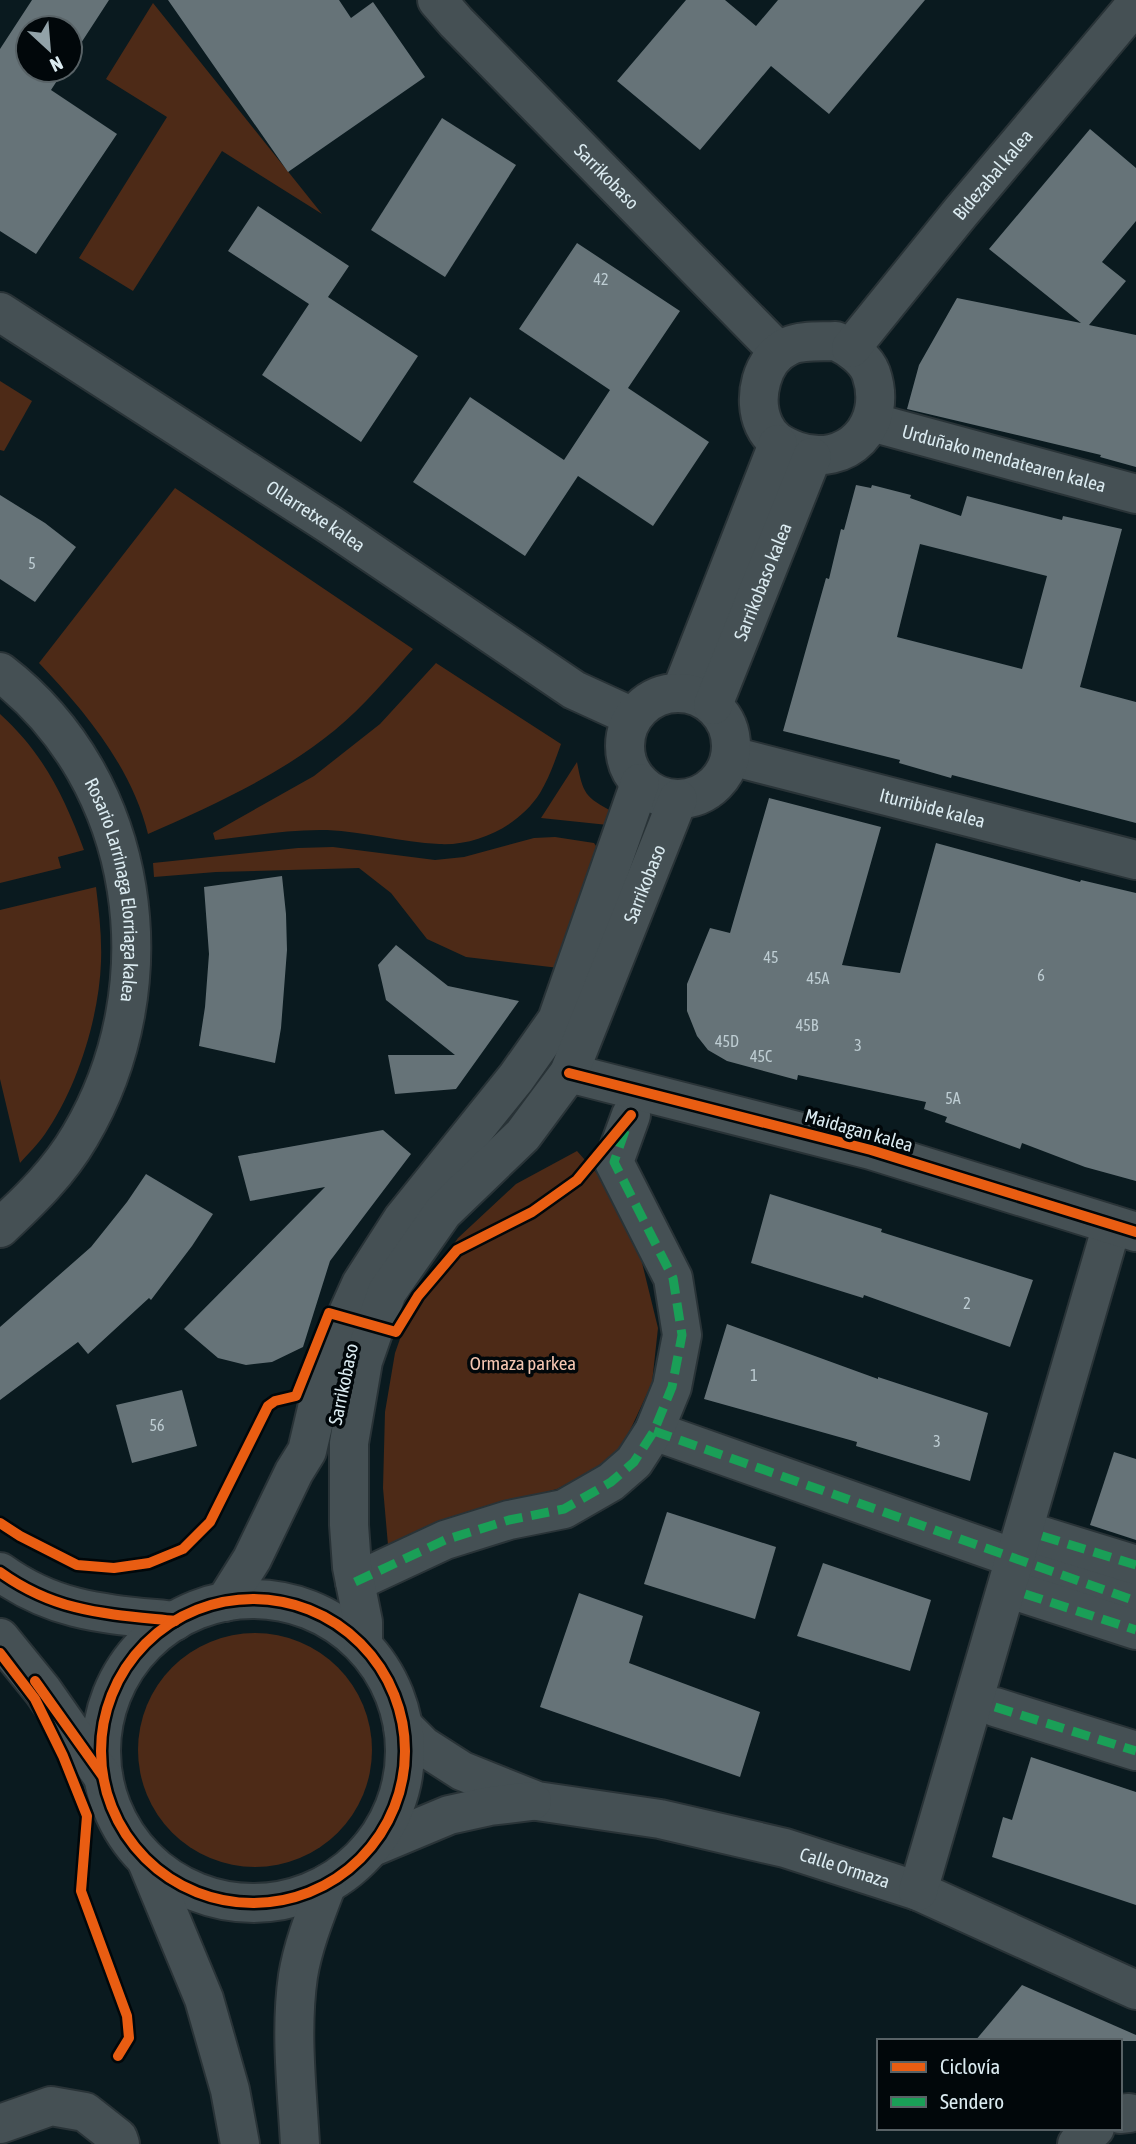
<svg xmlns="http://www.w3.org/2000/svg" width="1136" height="2144" viewBox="0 0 1136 2144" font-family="'Asap Condensed',sans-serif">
	<rect width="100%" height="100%" fill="#0a1a1f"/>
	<g fill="#4d2a17">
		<path d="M 153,3 L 322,214 L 222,151 L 133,291 L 79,258 L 167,117 L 106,79 Z"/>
		<path d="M 0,381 L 32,401 L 4,451 L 0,450 Z"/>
		<path d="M 175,488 L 413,649 C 388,677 364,706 335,730 C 279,776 213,805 148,834 C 132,768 85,711 39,663 Z"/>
		<path d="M 436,663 L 561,744 C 555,761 549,778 540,793 C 519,826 477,846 439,844 C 401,842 365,832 327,830 C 291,829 252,836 215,840 L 213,833 L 314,776 L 380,724 Z"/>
		<path d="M 0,714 C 43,753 64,796 84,850 L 58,857 L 61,868 L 0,883 Z"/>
		<path d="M 577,762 C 583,794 585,797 613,812 L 608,825 L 541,818 Z"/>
		<path d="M 555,837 L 594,843 L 601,853 L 559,968 L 466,957 L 427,939 L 391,893 L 359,868 L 216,872 L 154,877 L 153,863 L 298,848 L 333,847 L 435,860 L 464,857 L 534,838 Z"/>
		<path d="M 96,887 C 99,912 102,937 101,962 C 99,1018 77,1088 45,1134 C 38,1144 28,1154 20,1163 L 0,1079 L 0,910 Z"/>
		<path d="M 577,1151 L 608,1186 L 634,1230 L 658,1328 L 652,1383 L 633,1424 L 621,1448 L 598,1468 L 557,1489 L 451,1517 L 388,1545 L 383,1488 L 385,1412 L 395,1353 L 412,1305 L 458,1238 L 516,1184 Z"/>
		<circle cx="255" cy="1750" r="117"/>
	</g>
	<g fill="#667378" fill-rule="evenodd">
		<path d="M 32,0 L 109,0 L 70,60 L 70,28 L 28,28 L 28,70 L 64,70 L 51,90 L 117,134 L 36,254 L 0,231 L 0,49 Z"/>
		<path d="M 168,0 L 339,0 L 351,18 L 373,2 L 425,77 L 288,172 Z"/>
		<path d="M 686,0 L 725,0 L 756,26 L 778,0 L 925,0 L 829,114 L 771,66 L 700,150 L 617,81 Z"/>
		<path d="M 442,118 L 516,165 L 445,277 L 371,230 Z"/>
		<path d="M 1090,129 L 1136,168 L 1136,221 L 1102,262 L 1126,281 L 1089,325 L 1136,335 L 1136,467 L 1100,457 L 1101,455 L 907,409 L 919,365 L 957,298 L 1081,323 L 989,249 Z"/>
		<path d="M 258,206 L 349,266 L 328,297 L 418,356 L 361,442 L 262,375 L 309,304 L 228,251 Z"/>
		<path d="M 577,243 L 680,311 L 628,388 L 709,442 L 653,526 L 578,476 L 525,556 L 413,482 L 470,397 L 564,460 L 610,390 L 519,329 Z"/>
		<path d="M 856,485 L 871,488 L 872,485 L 911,495 L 910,498 L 961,516 L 967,496 L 1062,520 L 1063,516 L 1122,529 L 1080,687 L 1136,702 L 1136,823 L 952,775 L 951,778 L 899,763 L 900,760 L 783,731 L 826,578 L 829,579 L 841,529 L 844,530 ZM 920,544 L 1047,576 L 1022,669 L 897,637 Z"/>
		<path d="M 0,495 L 45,523 L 76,547 L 35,602 L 0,579 Z"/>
		<path d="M 769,798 L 881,827 L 842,965 L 900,973 L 936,843 L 1080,882 L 1081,880 L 1136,893 L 1136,1181 L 1085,1167 L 1022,1143 L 1020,1149 L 945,1122 L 947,1117 L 924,1109 L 926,1102 L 798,1075 L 797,1080 L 727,1061 L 708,1050 L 697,1036 L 687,1011 L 687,984 L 710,928 L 730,933 Z"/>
		<path d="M 282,876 L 286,914 L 287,950 L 281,1028 L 275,1063 L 199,1046 L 205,1007 L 209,954 L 204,887 Z"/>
		<path d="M 396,945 L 448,986 L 519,1001 L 456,1089 L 395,1094 L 388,1055 L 455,1055 L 386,1000 L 378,965 Z"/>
		<path d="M 383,1130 L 411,1154 L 330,1261 L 303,1347 L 272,1362 L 246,1365 L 218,1358 L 184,1329 L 325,1187 L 250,1201 L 238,1156 Z"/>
		<path d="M 146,1174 L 213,1214 L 192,1246 L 151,1300 L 149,1298 L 88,1354 L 78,1342 L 0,1400 L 0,1327 L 91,1247 L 127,1202 Z"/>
		<path d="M 770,1194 L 882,1229 L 881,1232 L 1033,1280 L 1010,1347 L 864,1295 L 863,1298 L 751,1263 Z"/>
		<path d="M 727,1324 L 878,1379 L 878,1377 L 988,1413 L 970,1481 L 856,1446 L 857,1442 L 704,1399 Z"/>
		<path d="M 182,1390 L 197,1446 L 132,1463 L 116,1405 Z"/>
		<path d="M 1114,1452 L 1136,1459 L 1136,1540 L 1090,1525 Z"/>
		<path d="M 667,1512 L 776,1547 L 755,1619 L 644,1584 Z"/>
		<path d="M 823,1563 L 931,1600 L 910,1671 L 797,1636 Z"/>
		<path d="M 579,1593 L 643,1616 L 629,1663 L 760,1712 L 740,1777 L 540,1707 Z"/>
		<path d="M 1031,1757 L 1136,1792 L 1136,1905 L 992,1857 L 1003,1817 L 1012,1820 Z"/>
		<path d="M 1022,1985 L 1136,2035 L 1136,2041 L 975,2041 Z"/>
	</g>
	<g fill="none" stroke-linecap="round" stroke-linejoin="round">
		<g stroke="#293337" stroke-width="42">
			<g id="street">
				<path id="s1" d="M 871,422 L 1136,494"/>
				<path id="s2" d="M 0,672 C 142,781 169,986 80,1136 C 59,1172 30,1200 0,1228"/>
				<path id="s3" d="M 731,756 L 1136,860"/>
				<path d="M 654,1431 L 1136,1601"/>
				<path d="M 1042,1536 L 1136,1565"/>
				<path d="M 355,1582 L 445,1540 L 509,1520 L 564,1509 L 611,1482 L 634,1462 L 654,1431 L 672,1387 L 682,1335 L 673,1278 L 614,1162 L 631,1115"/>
				<path d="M 1025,1594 L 1136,1630"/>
				<path d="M 995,1707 L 1136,1751"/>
				<path id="s4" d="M 403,1726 L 423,1746 L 462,1771 L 537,1801 L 660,1819 L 785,1848 L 918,1891 L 1136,1990"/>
				<path d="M 370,1848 L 449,1815 L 490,1806 L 532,1801"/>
				<path d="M 918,1891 L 1112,1225"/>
				<path d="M 1120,2114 L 1129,2113"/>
				<path d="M 0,2124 L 51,2106 L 85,2112 L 118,2138 L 120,2144"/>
				<path d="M 1077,2144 L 1095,2128"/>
			</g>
		</g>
		<g stroke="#293337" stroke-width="42">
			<g id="secondary">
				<path id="s5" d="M 437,0 L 456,22 L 779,352"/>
				<path id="s6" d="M 0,312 L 332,526 L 574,690 L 633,717"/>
				<path d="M 836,341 C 849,347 866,359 871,373 C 889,425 847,469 796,451 C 781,445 771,440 764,425 C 752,399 761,358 789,346 C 801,340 822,342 836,341 Z"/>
				<path id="s7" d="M 851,348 L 960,213 L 1136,4"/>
				<path d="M 681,692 L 778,444"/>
				<circle cx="678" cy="746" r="53"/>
				<path id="s8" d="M 713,705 L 812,457"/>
				<path d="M 569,1073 L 871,1150 L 1136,1232"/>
				<path d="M 0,1572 C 57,1613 108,1614 175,1621"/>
				<circle cx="253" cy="1751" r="152"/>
				<path d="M 225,1602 L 252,1559 L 294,1472 L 307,1451 L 330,1353 L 361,1284 L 402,1220 L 516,1078 L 557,1020 L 640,783"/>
				<path d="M 0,1638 L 43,1691 L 103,1777"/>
				<path id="s9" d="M 363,1645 L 363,1622 L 352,1567 L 349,1525 L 349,1443 L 363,1361 L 387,1292 L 443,1212 L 523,1135 L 569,1073 L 678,799"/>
				<path d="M 146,1859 L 204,1999 L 230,2090 L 240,2144"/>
				<path d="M 300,2144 C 297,2089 290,2031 298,1976 C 303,1945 316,1913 327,1884"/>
			</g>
		</g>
		<use href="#street" stroke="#455054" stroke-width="38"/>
		<use href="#secondary" stroke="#455054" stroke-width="38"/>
		<g stroke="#1a9f57" stroke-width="9" stroke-dasharray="18 9" stroke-linecap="butt">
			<path d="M 654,1431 L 1136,1601"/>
			<path d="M 1042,1536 L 1136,1565"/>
			<path d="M 355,1582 L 445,1540 L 509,1520 L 564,1509 L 611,1482 L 634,1462 L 654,1431 L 672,1387 L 682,1335 L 673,1278 L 614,1162 L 626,1128"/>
			<path d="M 1025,1594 L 1136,1630"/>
			<path d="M 995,1707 L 1136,1751"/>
		</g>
		<g stroke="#01070a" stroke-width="15">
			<g id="cycleway">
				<path d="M 569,1073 L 871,1150 L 1136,1232"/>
				<path d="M 0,1523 L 20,1536 L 77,1565 L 114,1568 L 149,1563 L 183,1549 L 210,1522 L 268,1406 L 275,1401 L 296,1396 L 329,1313 L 396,1332 L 418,1296 L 457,1250 L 532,1212 L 577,1180 L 631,1115"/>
				<path d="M 0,1572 C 57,1613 108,1614 175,1621"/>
				<circle cx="253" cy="1751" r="152"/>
				<path d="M 0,1653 L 35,1699 L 63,1756 L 87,1816 L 81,1891 L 127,2016 L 129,2038 L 118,2056"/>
				<path d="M 35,1681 L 102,1775"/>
			</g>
		</g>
		<use href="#cycleway" stroke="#e95d12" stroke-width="10"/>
	</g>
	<g text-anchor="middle" stroke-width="7" stroke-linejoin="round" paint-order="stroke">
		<g font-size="16" fill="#becdd3">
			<text x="601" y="285">42</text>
			<text x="32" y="569">5</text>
			<text x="771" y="963">45</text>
			<text x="1041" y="981">6</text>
			<text x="818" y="984">45A</text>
			<text x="807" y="1031">45B</text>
			<text x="727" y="1047">45D</text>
			<text x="858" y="1051">3</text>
			<text x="761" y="1062">45C</text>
			<text x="953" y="1104">5A</text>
			<text x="967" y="1309">2</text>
			<text x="754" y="1381">1</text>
			<text x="157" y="1431">56</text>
			<text x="937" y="1447">3</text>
		</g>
		<g font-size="19" fill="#dbebf1" stroke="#01070a">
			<text dy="7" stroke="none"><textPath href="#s7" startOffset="224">Bidezabal kalea</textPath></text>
			<text dy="7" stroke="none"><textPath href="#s5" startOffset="245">Sarrikobaso</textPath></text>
			<text dy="7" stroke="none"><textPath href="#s1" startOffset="138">Urduñako mendatearen kalea</textPath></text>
			<text dy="7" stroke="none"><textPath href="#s6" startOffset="376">Ollarretxe kalea</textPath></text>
			<text dy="7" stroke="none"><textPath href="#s8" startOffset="133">Sarrikobaso kalea</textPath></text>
			<text dy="7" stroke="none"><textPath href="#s3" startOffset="208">Iturribide kalea</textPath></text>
			<text dy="7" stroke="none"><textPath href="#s9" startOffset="849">Sarrikobaso</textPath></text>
			<text dy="7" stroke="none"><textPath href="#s2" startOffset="256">Rosario Larrinaga Elorriaga kalea</textPath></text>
			<text transform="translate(859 1130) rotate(16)" y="7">Maidagan kalea</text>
			<text transform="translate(343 1384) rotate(-78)" y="7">Sarrikobaso</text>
			<text dy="7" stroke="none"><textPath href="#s4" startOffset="471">Calle Ormaza</textPath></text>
		</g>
		<g font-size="19" fill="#f4c6b2" stroke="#01070a">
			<text x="523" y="1370">Ormaza parkea</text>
		</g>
	</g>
	<rect x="877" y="2039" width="245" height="91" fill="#01070a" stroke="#586266" stroke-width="2"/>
	<rect x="891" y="2062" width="35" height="10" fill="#e95d12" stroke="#586266" stroke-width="2"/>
	<text x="940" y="2074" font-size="21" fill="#dbebf1">Ciclovía</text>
	<rect x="891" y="2097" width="35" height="10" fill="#1a9f57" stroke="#586266" stroke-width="2"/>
	<text x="940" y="2109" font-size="21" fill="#dbebf1">Sendero</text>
	<g transform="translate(49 49) rotate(154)"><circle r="33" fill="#01070a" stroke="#586266" stroke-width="2"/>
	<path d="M0-5L12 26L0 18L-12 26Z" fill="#92a2a8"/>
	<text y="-10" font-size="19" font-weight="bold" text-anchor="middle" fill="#dbebf1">N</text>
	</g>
</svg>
